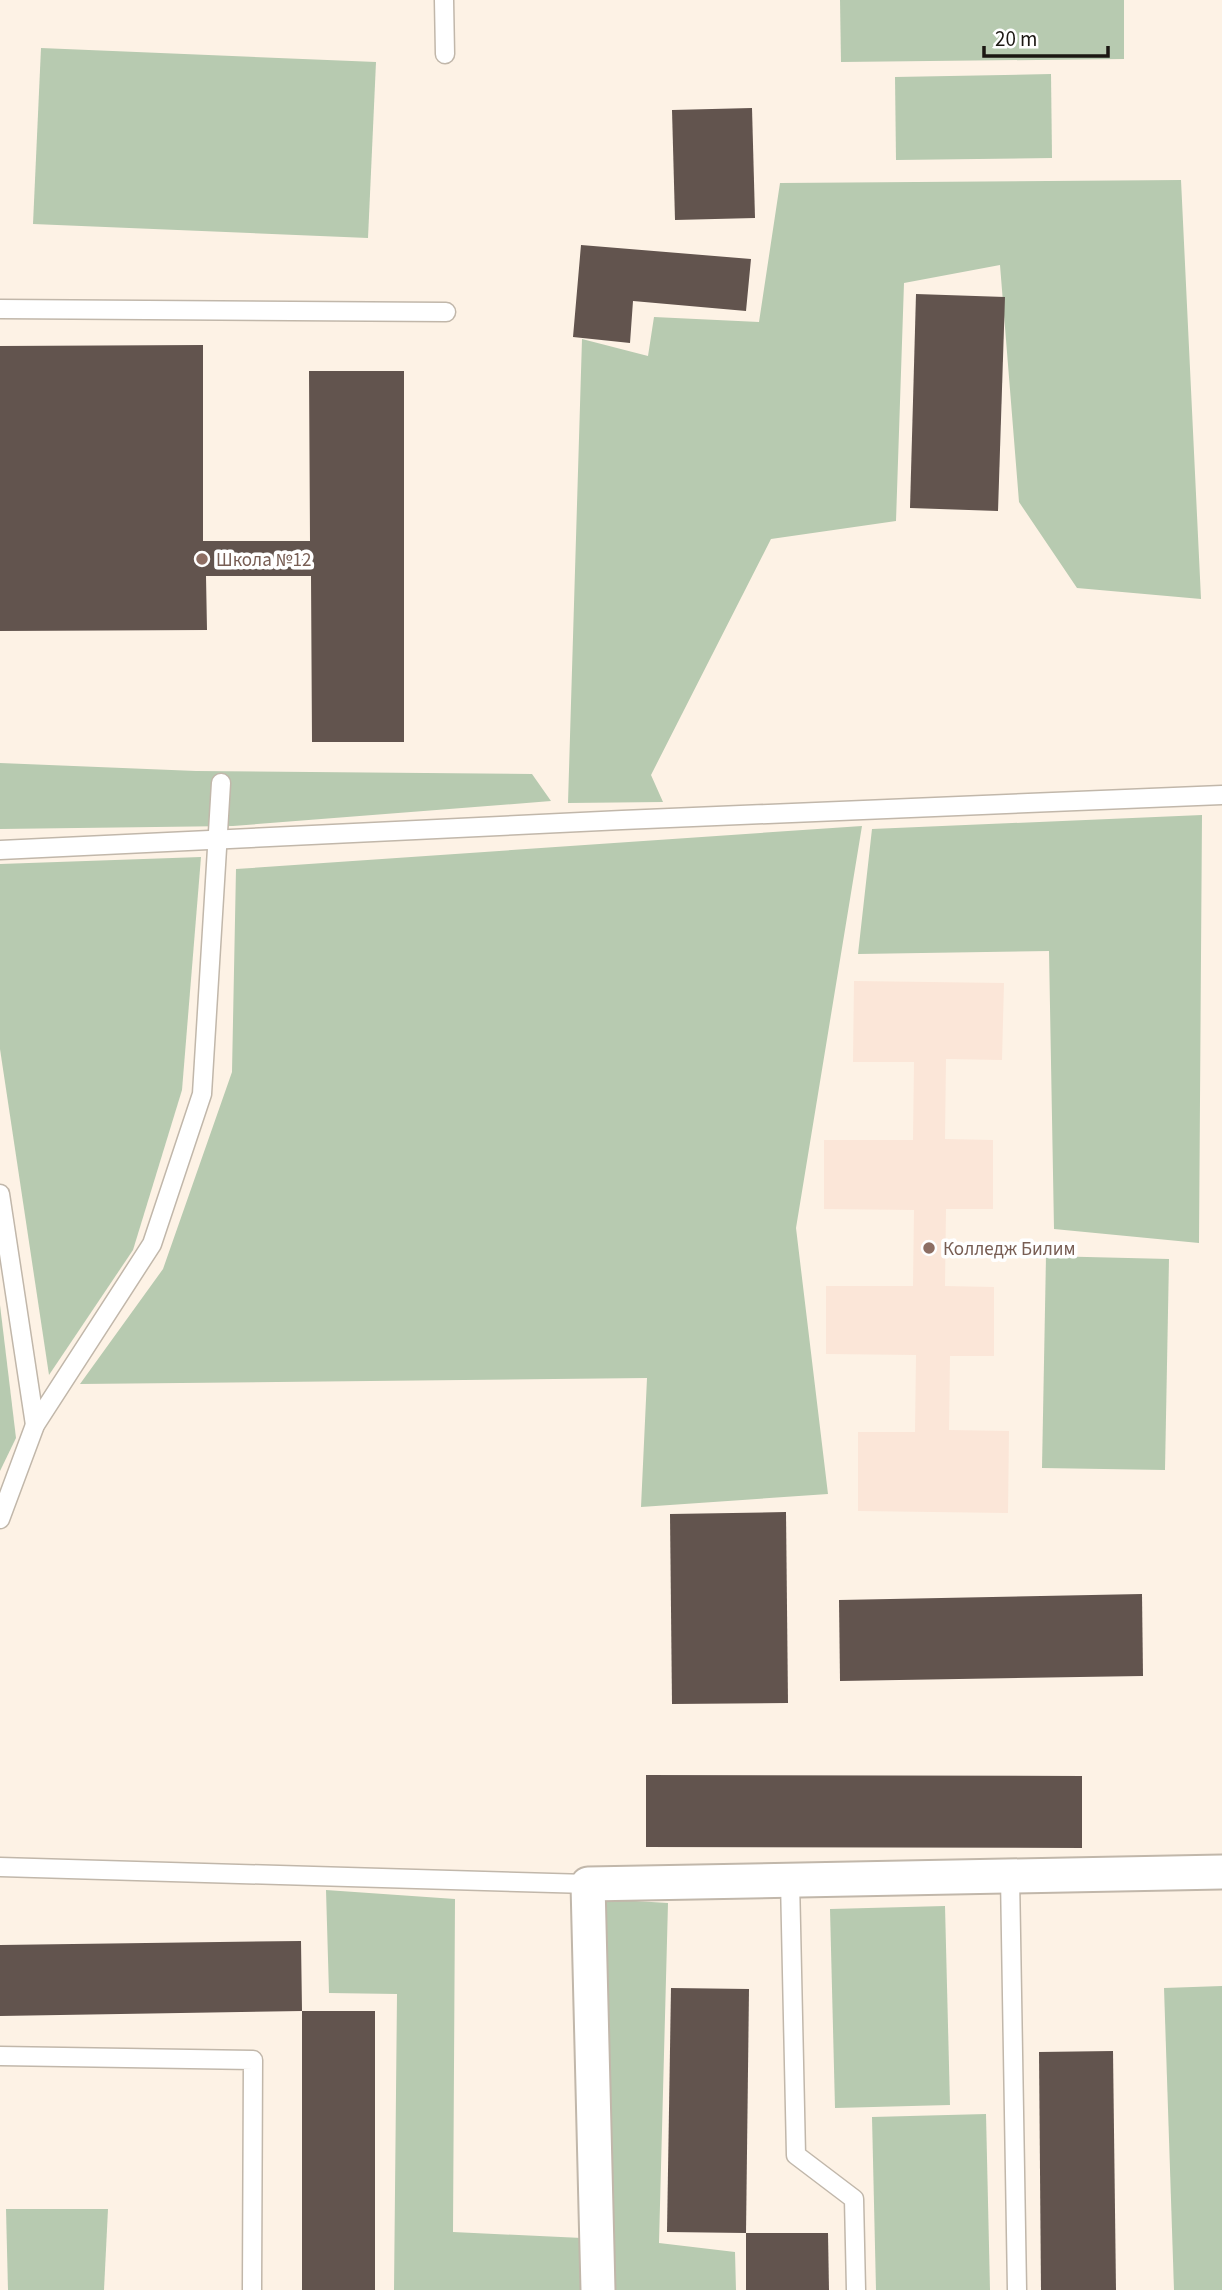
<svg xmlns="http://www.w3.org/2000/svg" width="1222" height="2290" viewBox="0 0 1222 2290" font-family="'Source Sans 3',sans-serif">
	<rect width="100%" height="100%" fill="#fdf2e5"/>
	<path fill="#fbe6d8" d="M 854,981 L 1004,983 L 1002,1060 L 946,1059 L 945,1139 L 993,1140 L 993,1209 L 946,1209 L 945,1286 L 994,1287 L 994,1356 L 950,1356 L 949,1430 L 1009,1431 L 1008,1513 L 858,1511 L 858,1432 L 915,1432 L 916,1355 L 826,1354 L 826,1286 L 913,1286 L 914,1210 L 824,1209 L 824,1140 L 913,1140 L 914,1062 L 853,1062 Z"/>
	<g fill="#b7cab0">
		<path d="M 840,0 L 1124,0 L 1124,59 L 841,62 Z"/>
		<path d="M 41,48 L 376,62 L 368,238 L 33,224 Z"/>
		<path d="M 1051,74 L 1052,158 L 896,160 L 895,77 Z"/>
		<path d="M 1181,180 L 1201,599 L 1077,588 L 1019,502 L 1000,265 L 904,283 L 896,521 L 771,539 L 651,775 L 663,802 L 568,803 L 582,339 L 648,356 L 654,317 L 759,322 L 780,183 Z"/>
		<path d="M 0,763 L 196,771 L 532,774 L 551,801 L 233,826 L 0,829 Z"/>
		<path d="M 1202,815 L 1199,1243 L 1054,1229 L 1049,951 L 858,954 L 872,829 Z"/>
		<path d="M 862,826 L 796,1228 L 828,1494 L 641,1507 L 647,1378 L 80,1384 L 163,1269 L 232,1072 L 236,869 Z"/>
		<path d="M 201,857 L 182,1090 L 133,1250 L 49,1375 L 0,1049 L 0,864 Z"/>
		<path d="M 1046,1256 L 1169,1259 L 1165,1470 L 1042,1468 Z"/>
		<path d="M 0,1305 L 16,1438 L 0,1471 Z"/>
		<path d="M 326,1890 L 455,1899 L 453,2232 L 582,2238 L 584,2290 L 394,2290 L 397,1994 L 329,1993 Z"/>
		<path d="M 602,1899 L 668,1903 L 659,2243 L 735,2252 L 736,2290 L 607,2290 Z"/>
		<path d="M 945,1906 L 950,2105 L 835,2108 L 830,1909 Z"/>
		<path d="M 1222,1986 L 1222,2290 L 1174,2290 L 1164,1988 Z"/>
		<path d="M 986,2114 L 990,2290 L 876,2290 L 872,2117 Z"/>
		<path d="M 6,2209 L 108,2209 L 104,2290 L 8,2290 Z"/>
	</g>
	<g fill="#62544e">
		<path d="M 752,108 L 755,218 L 675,220 L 672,110 Z"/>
		<path d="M 581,245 L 751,259 L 746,311 L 633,301 L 630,343 L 573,337 Z"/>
		<path d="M 916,294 L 1005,297 L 998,511 L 910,508 Z"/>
		<path d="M 203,345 L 203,541 L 310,541 L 309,371 L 404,371 L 404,742 L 312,742 L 311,576 L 206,576 L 207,630 L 0,631 L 0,346 Z"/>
		<path d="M 786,1512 L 788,1703 L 672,1704 L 670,1514 Z"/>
		<path d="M 1142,1594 L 1143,1676 L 840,1681 L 839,1600 Z"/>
		<path d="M 646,1775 L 1082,1776 L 1082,1848 L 646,1847 Z"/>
		<path d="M 301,1941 L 302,2011 L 375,2011 L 375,2290 L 302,2290 L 302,2011 L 0,2016 L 0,1945 Z"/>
		<path d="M 671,1988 L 749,1989 L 746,2233 L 667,2232 Z"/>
		<path d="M 1113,2051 L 1116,2290 L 1041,2290 L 1039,2052 Z"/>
		<path d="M 746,2233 L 828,2233 L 829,2290 L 746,2290 Z"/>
	</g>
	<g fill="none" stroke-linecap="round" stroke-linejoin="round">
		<g stroke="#c1b7aa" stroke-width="21">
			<g id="service">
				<path d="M 444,0 L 445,54"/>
				<path d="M 0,309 L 446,312"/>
				<path d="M 0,850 L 622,820 L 1222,795"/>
				<path d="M 0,1194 L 35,1425"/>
				<path d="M 0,1519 L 35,1425 L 152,1244 L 202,1094 L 221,783"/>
				<path d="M 0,1867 L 588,1884"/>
				<path d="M 1010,1876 L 1017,2290"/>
				<path d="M 790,1880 L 796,2155 L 854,2199 L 856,2290"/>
				<path d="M 0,2056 L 253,2060 L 252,2290"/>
			</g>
		</g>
		<g stroke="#c1b7aa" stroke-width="37">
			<path id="minor" d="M 598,2290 L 588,1884 L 1222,1872"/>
		</g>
		<use href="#service" stroke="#fff" stroke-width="18"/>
		<use href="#minor" stroke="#fff" stroke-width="33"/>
	</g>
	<g fill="#8d6e63" stroke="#fff" stroke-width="2.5">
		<circle cx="202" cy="559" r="7"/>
		<circle cx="929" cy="1248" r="7"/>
	</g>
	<g text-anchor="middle" stroke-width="7" stroke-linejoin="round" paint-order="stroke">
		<g font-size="19" fill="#785e54" stroke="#fff" text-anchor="start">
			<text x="216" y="566">Школа №12</text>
			<text x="943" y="1255">Колледж Билим</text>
		</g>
	</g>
	<path d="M984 46v10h124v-10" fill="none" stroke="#1b1712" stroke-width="3.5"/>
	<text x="995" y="46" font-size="21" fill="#1b1712" stroke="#ffffff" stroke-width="5" paint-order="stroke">20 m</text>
</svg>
